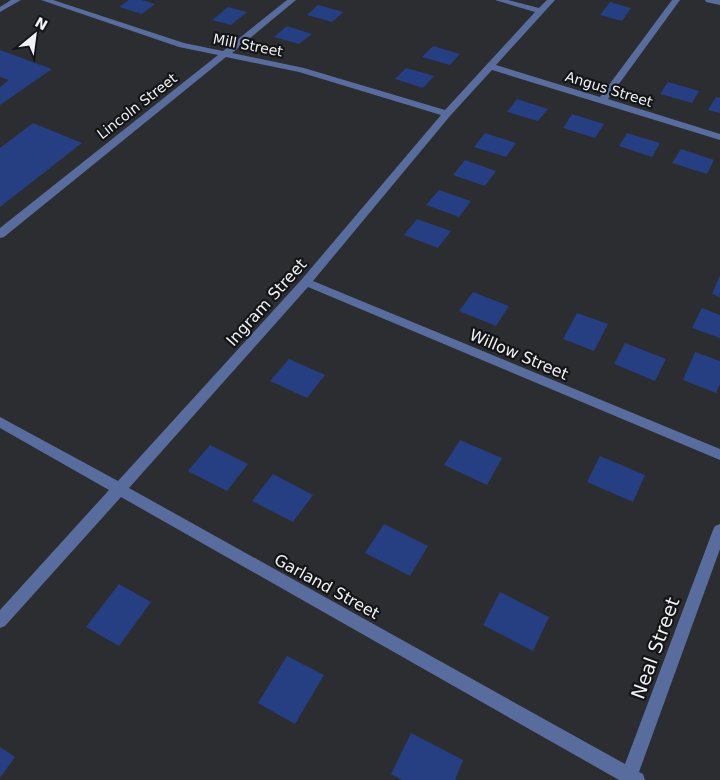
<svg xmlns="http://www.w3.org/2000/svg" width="720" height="780" viewBox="0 0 720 780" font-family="'DejaVu Sans',sans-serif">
	<rect width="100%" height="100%" fill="#2b2d31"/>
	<g fill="#263e82">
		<path d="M 129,0 L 142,0 L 155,4 L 142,14 L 119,7 Z"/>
		<path d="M 610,2 L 631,8 L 622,21 L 600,15 Z"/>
		<path d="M 318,5 L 343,12 L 332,22 L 307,15 Z"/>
		<path d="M 228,7 L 247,12 L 231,25 L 212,20 Z"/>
		<path d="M 287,26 L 312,34 L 299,44 L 274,37 Z"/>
		<path d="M 433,46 L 460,54 L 450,65 L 422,57 Z"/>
		<path d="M 0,50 L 52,69 L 0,105 L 0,87 L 9,80 L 0,77 Z"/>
		<path d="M 406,68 L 434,76 L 423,88 L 395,79 Z"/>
		<path d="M 668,82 L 699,91 L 692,103 L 660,94 Z"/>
		<path d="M 716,97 L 720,98 L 720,113 L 708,110 Z"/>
		<path d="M 517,99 L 548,109 L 538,121 L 507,112 Z"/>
		<path d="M 572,114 L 604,124 L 595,138 L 563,128 Z"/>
		<path d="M 33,123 L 82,143 L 0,207 L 0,148 Z"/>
		<path d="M 485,133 L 516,143 L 506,157 L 474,147 Z"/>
		<path d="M 627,133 L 660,143 L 652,157 L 619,146 Z"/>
		<path d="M 681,149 L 714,160 L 707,174 L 672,163 Z"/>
		<path d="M 465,160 L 496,171 L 485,186 L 453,175 Z"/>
		<path d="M 439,190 L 471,201 L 459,217 L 426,205 Z"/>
		<path d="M 417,219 L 451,231 L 438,248 L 404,235 Z"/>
		<path d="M 720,275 L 720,297 L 712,294 Z"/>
		<path d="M 473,292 L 509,306 L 496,326 L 459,311 Z"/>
		<path d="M 702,308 L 720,315 L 720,338 L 692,328 Z"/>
		<path d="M 577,313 L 608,324 L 594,351 L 563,339 Z"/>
		<path d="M 625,343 L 666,359 L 655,381 L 614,364 Z"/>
		<path d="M 695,352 L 720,361 L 720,384 L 716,393 L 683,380 Z"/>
		<path d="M 289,359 L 325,375 L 307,398 L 270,381 Z"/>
		<path d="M 460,440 L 502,458 L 487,485 L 444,465 Z"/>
		<path d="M 210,445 L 248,464 L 227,491 L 188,471 Z"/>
		<path d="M 600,456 L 645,475 L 633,502 L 587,482 Z"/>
		<path d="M 273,474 L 313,495 L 293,522 L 252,501 Z"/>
		<path d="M 384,524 L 428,546 L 410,576 L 365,553 Z"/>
		<path d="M 119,584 L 151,602 L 119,646 L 86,627 Z"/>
		<path d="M 500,592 L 549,617 L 533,651 L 483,625 Z"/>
		<path d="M 287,656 L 324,675 L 295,724 L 258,703 Z"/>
		<path d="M 411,733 L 463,760 L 455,780 L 402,780 L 391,774 Z"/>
		<path d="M 0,747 L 15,757 L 0,778 Z"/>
	</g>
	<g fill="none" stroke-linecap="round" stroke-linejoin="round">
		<g fill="#586d9d" fill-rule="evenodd">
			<path d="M 11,0 L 21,0 L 0,12 L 0,7 Z"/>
			<path d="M 41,0 L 53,0 L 184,43 L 223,51 L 287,0 L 296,0 L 232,53 L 304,68 L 445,110 L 535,12 L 495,0 L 508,0 L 539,8 L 547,0 L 555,0 L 496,65 L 600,97 L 672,0 L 680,0 L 608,99 L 720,134 L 720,140 L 492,70 L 450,116 L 313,281 L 720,449 L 720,460 L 308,287 L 129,488 L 625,764 L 713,530 L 715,526 L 720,524 L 720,549 L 639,772 L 643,774 L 645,780 L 619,780 L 121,497 L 5,626 L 0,628 L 0,610 L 109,490 L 0,428 L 0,417 L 118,481 L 302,279 L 441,115 L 299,72 L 226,57 L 4,237 L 0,238 L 0,228 L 218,55 L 179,47 Z"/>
			<path d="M 705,0 L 720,0 L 720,5 L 706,2 Z"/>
		</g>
	</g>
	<g text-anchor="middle" stroke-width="4.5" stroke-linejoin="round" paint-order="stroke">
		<g font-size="14" fill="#f1f2f5" stroke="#141517">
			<text transform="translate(248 45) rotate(11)" y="5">Mill Street</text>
			<text transform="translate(609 89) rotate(17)" y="5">Angus Street</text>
			<text transform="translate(137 106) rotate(-38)" y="5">Lincoln Street</text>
		</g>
		<g font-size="16" fill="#f1f2f5" stroke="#141517">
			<text transform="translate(266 302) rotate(-48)" y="6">Ingram Street</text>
			<text transform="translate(519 354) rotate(23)" y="6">Willow Street</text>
			<text transform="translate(327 586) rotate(29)" y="6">Garland Street</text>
		</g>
		<g font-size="19" fill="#f1f2f5" stroke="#141517">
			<text transform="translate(655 648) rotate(-70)" y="7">Neal Street</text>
		</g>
	</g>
	<g transform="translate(35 35) rotate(29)" stroke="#141517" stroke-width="4" paint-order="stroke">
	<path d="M0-4L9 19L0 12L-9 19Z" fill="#f1f2f5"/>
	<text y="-8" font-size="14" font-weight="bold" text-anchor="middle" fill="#f1f2f5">N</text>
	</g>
</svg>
